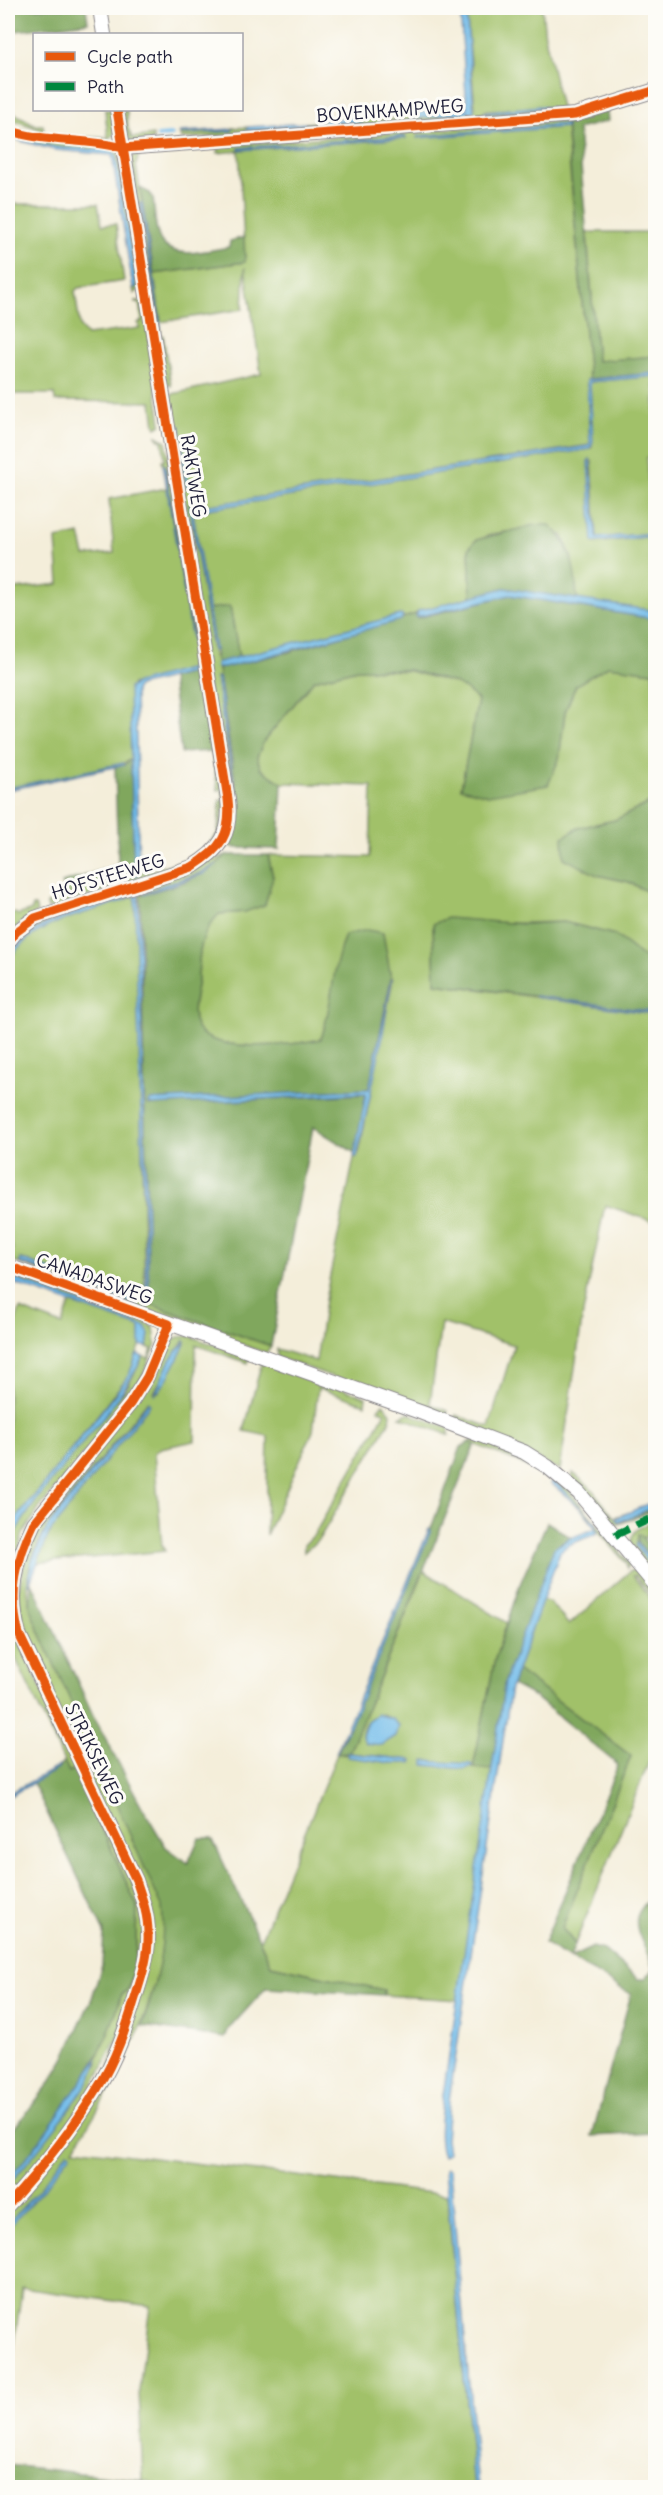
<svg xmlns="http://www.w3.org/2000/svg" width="663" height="2495" viewBox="0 0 663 2495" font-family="Delius,sans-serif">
	<rect width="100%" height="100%" fill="#fdfcf7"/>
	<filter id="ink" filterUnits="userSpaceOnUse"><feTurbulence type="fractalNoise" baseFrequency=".0167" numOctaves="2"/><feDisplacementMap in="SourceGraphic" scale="12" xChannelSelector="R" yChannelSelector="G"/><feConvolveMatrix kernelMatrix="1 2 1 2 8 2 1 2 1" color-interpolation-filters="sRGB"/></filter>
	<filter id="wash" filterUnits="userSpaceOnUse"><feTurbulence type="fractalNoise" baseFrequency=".008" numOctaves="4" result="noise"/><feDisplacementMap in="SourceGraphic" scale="24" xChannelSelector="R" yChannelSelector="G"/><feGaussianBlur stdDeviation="1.35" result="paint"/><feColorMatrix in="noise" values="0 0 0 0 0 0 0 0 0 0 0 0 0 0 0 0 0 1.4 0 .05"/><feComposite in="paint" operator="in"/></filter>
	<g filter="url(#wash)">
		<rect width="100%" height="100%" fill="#f4eeda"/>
		<g fill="#a1c169" stroke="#627252" stroke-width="1.5" fill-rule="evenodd">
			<path d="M 466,8 L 542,8 L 545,37 L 562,112 L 181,139 L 180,135 L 232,131 L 232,128 L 248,127 L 249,131 L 306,127 L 306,123 L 363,118 L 361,117 L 381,116 L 382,121 L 394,119 L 394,116 L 413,113 L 410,119 L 471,113 L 475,107 ZM 554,108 L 486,114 L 484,112 L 487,110 Z"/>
			<path d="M 8,110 L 36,125 L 43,125 L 44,131 L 8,118 Z"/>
			<path d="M 105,110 L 112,110 L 115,133 L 108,140 L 62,136 L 108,138 Z"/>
			<path d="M 120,110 L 127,110 L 128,128 L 132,138 L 153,135 L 153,141 L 132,142 L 127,139 Z"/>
			<path d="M 566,120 L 566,124 L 417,137 L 566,127 L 589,379 L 587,380 L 590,445 L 192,508 L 189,503 L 212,650 L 217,663 L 216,668 L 218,669 L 219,678 L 216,677 L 233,787 L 236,786 C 240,807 239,826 230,845 L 168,400 L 173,394 L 261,374 L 245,267 L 243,309 L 161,322 L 154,274 L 245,262 L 239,151 L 218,153 L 219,145 ZM 405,136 L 405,138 L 240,150 L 239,148 Z"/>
			<path d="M 8,123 L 8,126 L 38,136 L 8,129 L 11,204 L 98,204 L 102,225 L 116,224 L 124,281 L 78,288 L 75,291 L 80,327 L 87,335 L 140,328 L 138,323 L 142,321 L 139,303 L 135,303 L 135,301 L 144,301 L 161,424 L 156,427 L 155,425 L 152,402 L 55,401 L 54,394 L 8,394 Z"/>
			<path d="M 18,135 L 57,143 L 110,146 L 118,150 L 142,288 L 134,294 L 133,288 L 135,288 L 115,152 L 108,150 L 56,147 L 16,138 Z"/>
			<path d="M 140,151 L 136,165 L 142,203 L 140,204 L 161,331 L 156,329 L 131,158 Z"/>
			<path d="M 587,232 L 655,232 L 655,356 L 597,362 Z"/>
			<path d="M 163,335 L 171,386 L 165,383 L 158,340 Z"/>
			<path d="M 655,376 L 655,456 L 646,458 L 654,533 L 597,538 L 592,460 L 595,543 L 655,536 L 655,611 L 577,600 L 571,555 L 562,535 C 533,532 492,524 469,548 L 471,597 L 418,611 L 416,614 L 403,618 L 400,615 L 239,657 L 230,606 L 208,609 L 193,513 L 195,511 L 590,449 L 592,447 L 590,382 Z"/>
			<path d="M 157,436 L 166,441 L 223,789 L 218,790 L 198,669 L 195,667 L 131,685 L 131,759 L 124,763 L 8,788 L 8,590 L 59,584 L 56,539 L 80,534 L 85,556 L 114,553 L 109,499 L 167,488 L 196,659 L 197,653 L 165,465 L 163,465 L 162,460 L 165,459 L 162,441 L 158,439 Z"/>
			<path d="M 608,666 L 653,672 C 657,715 658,759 652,802 L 615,820 L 578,828 L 597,875 L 629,882 L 648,892 L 653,904 L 646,960 L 615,935 L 564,922 L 433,925 L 435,983 L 655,1014 L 655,1222 L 605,1205 L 583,1313 L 560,1470 L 456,1421 L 456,1415 L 489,1427 L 514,1345 L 441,1323 L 430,1404 L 448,1411 L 446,1417 L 277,1357 L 277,1349 L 316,1361 L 325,1300 L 354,1158 L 359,1153 L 393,979 L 388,969 L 387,952 L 345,935 C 332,970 333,1004 321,1039 C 296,1045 206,1056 195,1024 C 190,1009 197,992 198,978 C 199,952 200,933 219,914 L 245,912 L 273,877 L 268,855 L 370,857 L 372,786 L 282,783 L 261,769 L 257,757 L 264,741 L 314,680 L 357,669 L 409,671 L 454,683 L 466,689 L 478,700 L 461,788 L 559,759 L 565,712 L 576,685 Z"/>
			<path d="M 220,800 L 224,800 L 220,834 L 199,859 L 48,909 L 47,904 L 57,901 L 57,898 L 134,874 L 138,876 L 139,872 L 159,869 L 160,867 L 180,862 L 203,851 L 218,833 Z"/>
			<path d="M 226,855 C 205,879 170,877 144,894 L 136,894 L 145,1303 L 146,1306 L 149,1304 L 271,1346 L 266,1353 L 15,1262 L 8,1253 L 8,1243 L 10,1251 L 13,1249 L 9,1236 L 8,1207 L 8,962 C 32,917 90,915 132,897 C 92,906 30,918 8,956 C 8,941 23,932 33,924 ZM 20,1259 L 22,1259 L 70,1279 L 20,1263 Z"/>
			<path d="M 33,906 L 35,906 L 37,912 L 8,933 L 10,914 L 15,913 L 18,915 L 32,910 Z"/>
			<path d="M 10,1272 L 144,1320 L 154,1328 L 156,1345 L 141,1379 L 122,1407 L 40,1507 L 23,1534 L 10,1576 L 10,1610 L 15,1633 L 132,1881 C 139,1898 144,1916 144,1934 C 144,1957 137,1980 130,2002 C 106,2076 61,2143 8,2199 L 8,2186 L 81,2092 L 98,2063 L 97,2059 L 121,1996 L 129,1988 L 135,1967 L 137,1906 L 76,1770 L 69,1772 L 8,1642 L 8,1545 L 15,1528 L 33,1502 L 126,1389 L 143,1357 L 149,1358 L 152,1349 L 147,1347 L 149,1334 L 145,1326 L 14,1278 L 10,1282 L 8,1281 Z"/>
			<path d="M 71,1303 L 140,1327 L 141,1344 L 129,1375 L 13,1523 L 8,1534 L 8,1343 L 20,1309 L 62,1325 Z"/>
			<path d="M 189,1336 L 249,1357 L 248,1363 L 196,1345 L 195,1441 L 161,1448 L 154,1453 L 162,1546 L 165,1551 L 36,1563 L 45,1541 L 56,1522 L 150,1404 L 147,1402 C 127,1427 107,1452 86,1477 C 65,1503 39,1532 30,1565 C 26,1582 28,1602 34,1619 L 152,1881 C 155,1889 159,1898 162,1906 C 167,1927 162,1950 158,1970 C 142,2039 111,2089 74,2148 L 447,2195 L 474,2487 L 165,2487 L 143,2480 L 139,2391 L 150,2306 L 22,2288 L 13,2355 L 8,2350 L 8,2228 L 46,2186 L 68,2151 L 39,2190 L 8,2223 L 8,2210 L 104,2085 L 152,1924 L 24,1635 L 18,1591 L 32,1534 L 167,1344 L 178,1337 ZM 183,1341 L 186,1342 L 159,1392 L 154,1392 Z"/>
			<path d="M 262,1361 L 366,1397 L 365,1404 L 318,1388 L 313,1431 L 266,1535 L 268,1436 L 244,1431 Z"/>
			<path d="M 383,1403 L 391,1413 L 390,1421 L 319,1539 L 304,1552 L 304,1545 L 314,1535 L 385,1413 L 378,1409 Z"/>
			<path d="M 408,1413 L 449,1428 L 449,1435 L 400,1417 Z"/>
			<path d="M 476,1438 L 515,1453 L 540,1469 L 532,1470 L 519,1462 L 469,1442 Z"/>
			<path d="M 573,1473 L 590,1487 L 614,1517 L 628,1513 L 617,1518 L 619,1522 L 655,1507 L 655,1510 L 616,1525 L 572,1479 Z"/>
			<path d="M 554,1480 L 568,1489 L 630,1564 L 627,1568 L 626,1563 L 595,1527 L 597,1525 Z"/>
			<path d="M 655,1520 L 655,1532 L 644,1538 L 638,1535 L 637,1542 L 655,1566 L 655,1578 L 631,1547 C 629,1530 642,1526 655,1520 Z"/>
			<path d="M 637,1570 L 655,1593 L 655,1600 L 635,1575 L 633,1576 L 655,1604 L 655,1747 L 575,1944 L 562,1928 L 631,1756 L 517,1670 L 542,1600 L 550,1603 L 569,1625 L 630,1571 Z"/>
			<path d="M 424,1571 L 507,1623 L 495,1659 L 473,1768 L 492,1770 L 458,2000 L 384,1995 L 384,1990 L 271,1965 L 260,1941 L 337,1754 L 412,1760 L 349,1753 ZM 383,1714 L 399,1726 L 362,1736 C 362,1722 370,1716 383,1714 Z"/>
		</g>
		<g fill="#80a75d" stroke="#51644c" stroke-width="1.5">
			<path d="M 8,8 L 86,8 L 88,22 L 8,32 Z"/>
			<path d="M 607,111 L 608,121 L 578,129 L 597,361 L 655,356 L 655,373 L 589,379 L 566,120 Z"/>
			<path d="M 140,188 L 150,193 L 153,198 C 155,210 154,230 161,241 C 173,261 211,250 229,247 L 230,241 L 244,237 L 245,262 L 154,274 Z"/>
			<path d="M 534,525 L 550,525 C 572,544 576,572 577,600 L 504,588 L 471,597 L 469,548 L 476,540 Z"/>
			<path d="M 510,595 L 655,619 L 655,703 L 653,672 L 608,666 L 576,685 L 565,712 L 559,759 L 548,785 L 488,795 L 461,788 L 478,700 L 466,689 L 454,683 L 409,670 L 357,669 L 314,680 L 264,741 L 257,757 L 261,769 L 282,783 L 279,849 L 235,848 L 230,845 L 237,826 L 239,806 L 218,669 L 289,652 L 416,614 L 418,618 Z"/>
			<path d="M 230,606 L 239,657 L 217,663 L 208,609 Z"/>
			<path d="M 198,671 L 212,751 L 181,753 L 171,678 Z"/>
			<path d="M 131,759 L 134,874 L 66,895 L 62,883 L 118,865 L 115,767 L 124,765 Z"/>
			<path d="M 655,777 L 655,1012 L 435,983 L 433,924 L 447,918 L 524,924 L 564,922 L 615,935 L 646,959 L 653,904 L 648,892 L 629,882 L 597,875 L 564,858 L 563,837 L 578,828 L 615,820 L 652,802 Z"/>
			<path d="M 226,855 L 268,855 L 273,877 L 265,905 L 245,912 L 219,914 C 200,933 199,952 198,978 C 197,992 190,1009 195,1024 C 206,1056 295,1045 321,1039 C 333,1004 331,971 345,935 L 367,930 L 383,933 L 391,978 L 369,1089 L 151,1100 L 149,1105 L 367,1094 L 355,1153 L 313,1127 L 271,1346 L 149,1304 L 140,895 C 168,888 205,879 226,855 Z"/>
			<path d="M 469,1442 L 475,1444 L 349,1753 L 337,1754 L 351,1724 L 430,1531 L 461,1447 Z"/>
			<path d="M 547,1522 L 572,1538 L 561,1542 L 505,1681 L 492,1769 L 473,1768 L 495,1659 L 520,1584 Z"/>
			<path d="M 638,1535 L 641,1535 L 655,1553 L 655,1564 L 638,1543 Z"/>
			<path d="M 31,1580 L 93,1715 L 142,1807 L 166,1847 L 188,1863 L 199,1838 L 212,1838 L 271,1965 L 384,1990 L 384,1995 L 266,1988 L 228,2030 L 225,2038 L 142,2026 C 155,1988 166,1948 162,1907 L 34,1619 L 30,1608 Z"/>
			<path d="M 517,1670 L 631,1756 L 562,1928 L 575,1944 L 570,1958 L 593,1947 L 604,1950 L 638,1979 L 645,1979 L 653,1970 C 650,1953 631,1930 638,1914 C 642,1905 651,1899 655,1890 L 655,2133 L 592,2136 L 631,1994 L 544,1943 L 618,1765 L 535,1697 L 512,1685 Z"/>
			<path d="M 64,1761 L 69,1772 L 75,1769 L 137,1906 L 135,1967 L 129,1988 L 121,1996 C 102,2066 55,2126 8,2180 L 8,2136 L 49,2084 L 64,2059 L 92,1998 L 102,1965 L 104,1932 L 33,1783 L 58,1769 Z"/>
			<path d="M 8,2465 L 143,2480 L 143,2487 L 8,2487 Z"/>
		</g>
		<g fill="#71bcea" stroke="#4a6f92" stroke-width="1.5">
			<path d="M 460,8 L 466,8 L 474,112 L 410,119 L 413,113 L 467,109 Z"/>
			<path d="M 539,106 L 554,108 L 486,114 L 484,112 Z"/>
			<path d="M 361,117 L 362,122 L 326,125 L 324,123 L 325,120 Z"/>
			<path d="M 306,123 L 306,127 L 249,131 L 247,130 L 248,127 Z"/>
			<path d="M 566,124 L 566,127 L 417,138 L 418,136 Z"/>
			<path d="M 233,129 L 232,131 L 179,134 L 180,132 Z"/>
			<path d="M 405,136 L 406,138 L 239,150 L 239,148 Z"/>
			<path d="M 16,138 L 56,147 L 108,150 L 115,152 L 137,287 L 133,288 L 112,155 L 55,150 L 20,141 Z"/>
			<path d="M 140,203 L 142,203 L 161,328 L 159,326 Z"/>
			<path d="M 655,373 L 655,376 L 590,382 L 593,442 L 590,449 L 195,511 L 193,513 L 215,650 L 213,651 L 189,503 L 192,508 L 588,446 L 590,443 L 587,380 Z"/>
			<path d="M 178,425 L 180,426 L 189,489 L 186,486 L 176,426 Z"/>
			<path d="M 590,459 L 597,538 L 655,533 L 655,536 L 593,542 L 588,461 Z"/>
			<path d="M 163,465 L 165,465 L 196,659 L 195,659 Z"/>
			<path d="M 504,588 L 655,611 L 655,619 L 510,595 L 416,617 L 418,611 Z"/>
			<path d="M 400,615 L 403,616 L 401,620 L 224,668 L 216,668 L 216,663 L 219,662 Z"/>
			<path d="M 195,667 L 198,671 L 139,686 L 135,690 L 139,873 L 136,876 L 134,874 L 129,688 L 137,683 Z"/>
			<path d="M 216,677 L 219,678 L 234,787 L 233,787 Z"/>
			<path d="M 123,763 L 124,765 L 8,790 L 8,788 Z"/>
			<path d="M 217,864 L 203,874 L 144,894 L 162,885 L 199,874 Z"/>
			<path d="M 138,893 L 149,1304 L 147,1307 L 136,951 L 135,895 Z"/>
			<path d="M 133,896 C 125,901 115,903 107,906 C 70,918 28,926 8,962 C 7,928 105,900 133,896 Z"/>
			<path d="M 392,978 L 381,1045 L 357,1157 L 354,1157 L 366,1093 L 152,1105 L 148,1103 L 151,1100 L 369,1089 Z"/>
			<path d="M 535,996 L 655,1012 L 655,1014 L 535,997 Z"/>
			<path d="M 20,1259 L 70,1277 L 70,1279 L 20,1263 Z"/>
			<path d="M 14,1278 L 145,1326 L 149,1334 L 147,1347 L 140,1345 L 140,1327 L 10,1282 Z"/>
			<path d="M 75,1279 L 138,1301 L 137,1304 L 73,1282 Z"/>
			<path d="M 186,1340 C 183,1350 163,1390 155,1394 L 170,1360 Z"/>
			<path d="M 137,1354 L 143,1357 C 107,1426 45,1476 8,1545 L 8,1534 L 13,1523 L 115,1394 L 129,1375 Z"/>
			<path d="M 149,1401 L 150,1404 L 49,1533 L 29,1585 L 31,1563 L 48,1526 Z"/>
			<path d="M 554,1480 L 597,1525 L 595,1527 L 583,1511 L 551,1483 Z"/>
			<path d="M 655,1501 L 655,1507 L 652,1508 L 619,1522 L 616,1518 Z"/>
			<path d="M 429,1529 L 431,1530 L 351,1724 L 336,1753 Z"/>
			<path d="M 594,1529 L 598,1530 L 596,1534 L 568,1545 L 560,1552 L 511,1687 L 449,2101 L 446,2140 L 448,2153 L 443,2156 C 436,2138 441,2114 443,2095 L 505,1681 L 554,1548 L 568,1539 Z"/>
			<path d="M 637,1543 L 655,1564 L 655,1573 L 636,1546 Z"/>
			<path d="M 377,1714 L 392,1719 L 399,1726 L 396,1736 L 382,1745 L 366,1743 L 362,1736 L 367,1721 Z"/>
			<path d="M 347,1753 L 412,1760 L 412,1763 L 391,1763 L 348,1757 Z"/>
			<path d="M 424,1761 L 471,1764 L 472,1766 L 465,1769 L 424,1765 Z"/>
			<path d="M 59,1766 L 58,1769 L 8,1797 L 8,1794 Z"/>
			<path d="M 97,2059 C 101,2077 23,2167 8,2186 L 8,2180 L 35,2147 Z"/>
			<path d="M 68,2151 L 71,2153 L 69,2156 L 46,2186 L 8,2228 L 8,2223 L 39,2190 Z"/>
			<path d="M 447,2168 L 450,2170 L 478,2487 L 474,2487 L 445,2169 Z"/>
		</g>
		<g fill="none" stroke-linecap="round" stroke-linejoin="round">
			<path stroke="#71bcea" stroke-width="4" d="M 158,136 L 172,135"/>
		</g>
	</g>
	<g filter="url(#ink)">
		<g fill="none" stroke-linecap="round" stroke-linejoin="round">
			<g stroke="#8b888a" stroke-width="16">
				<g id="minor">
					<path d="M 100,8 L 104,34"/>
					<path d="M 123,148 L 575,115 L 656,90"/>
					<path d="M 8,942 L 16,932 L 35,918 L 192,867 C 221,849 232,834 228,799 L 117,110"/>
					<path d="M 8,1266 L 420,1412 L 524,1452 L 548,1467 L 579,1493 L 656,1586"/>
					<path d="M 8,2205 C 40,2170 72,2130 97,2089 C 116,2060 127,2025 137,1992 C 143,1973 149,1953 148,1933 C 148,1914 142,1898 136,1880 L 19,1634 C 8,1594 16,1560 34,1523 L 130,1404 L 147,1377 L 169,1324"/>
				</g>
			</g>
			<use href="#minor" stroke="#fff" stroke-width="14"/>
			<path stroke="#00873e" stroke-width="8" stroke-dasharray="15 8" stroke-linecap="butt" d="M 615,1535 L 656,1516"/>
			<g stroke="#fdfcf7" stroke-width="13">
				<g id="cycleway">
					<path d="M 8,130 C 45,143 85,138 123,148 L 575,115 L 656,90"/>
					<path d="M 8,942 L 16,932 L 35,918 L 192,867 C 221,849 232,834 228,799 L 117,110"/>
					<path d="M 8,1266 L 169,1324 L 147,1377 L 130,1404 L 34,1523 C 16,1560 8,1594 19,1634 L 136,1880 C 142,1898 148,1914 148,1933 C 149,1953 143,1973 137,1992 C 127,2025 116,2060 97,2089 C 72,2130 40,2170 8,2205"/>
				</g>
			</g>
			<use href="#cycleway" stroke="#e8590c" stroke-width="9"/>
		</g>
	</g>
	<g text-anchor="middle" stroke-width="6" stroke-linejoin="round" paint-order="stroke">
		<g font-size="18" fill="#22223b" stroke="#fdfcf7">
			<text transform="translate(390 111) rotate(-4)" y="6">BOVENKAMPWEG</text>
			<text transform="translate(193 476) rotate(81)" y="6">RAKTWEG</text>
			<text transform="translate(108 877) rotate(-17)" y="6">HOFSTEEWEG</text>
			<text transform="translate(94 1279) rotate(19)" y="6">CANADASWEG</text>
			<text transform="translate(94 1754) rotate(64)" y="6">STRIKSEWEG</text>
		</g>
	</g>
	<rect width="663" height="2495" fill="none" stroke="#fdfcf7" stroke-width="30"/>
	<rect x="33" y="33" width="210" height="78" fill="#fdfcf7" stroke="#a5a5ac" stroke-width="1.5"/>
	<rect x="45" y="52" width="30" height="9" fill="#e8590c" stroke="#a5a5ac" stroke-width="1.5"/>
	<text x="87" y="63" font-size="18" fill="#22223b">Cycle path</text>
	<rect x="45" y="82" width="30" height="9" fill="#00873e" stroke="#a5a5ac" stroke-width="1.5"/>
	<text x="87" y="93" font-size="18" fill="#22223b">Path</text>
</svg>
